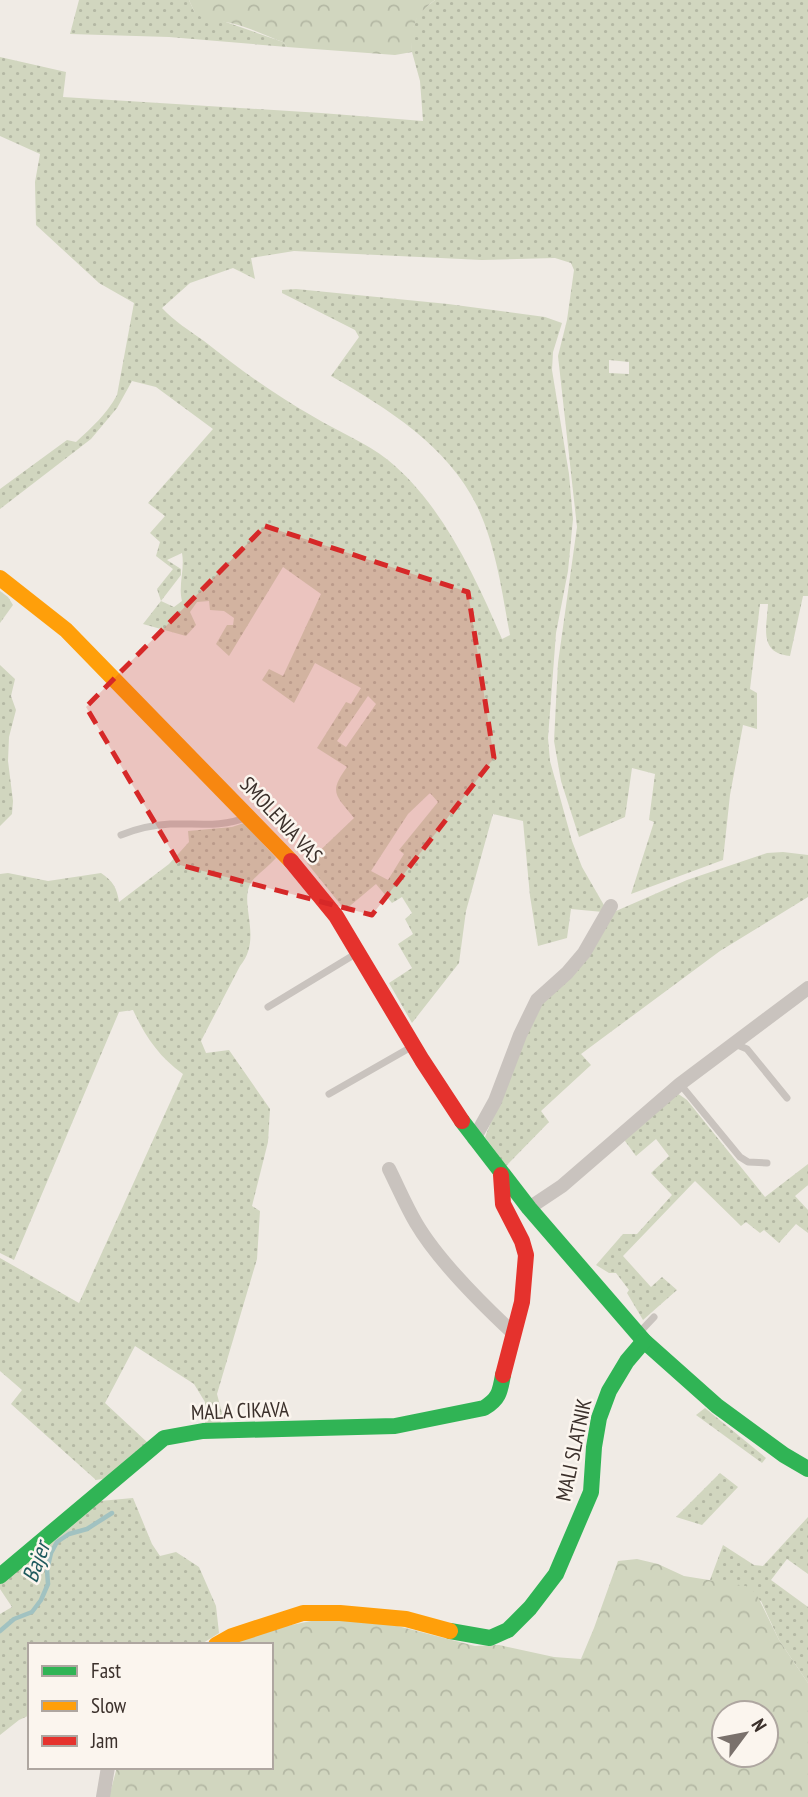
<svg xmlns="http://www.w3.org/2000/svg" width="808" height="1797" viewBox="0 0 808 1797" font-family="'PT Sans Narrow',sans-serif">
	<defs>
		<pattern id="green-dots" width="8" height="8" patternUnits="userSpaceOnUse" patternTransform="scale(1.75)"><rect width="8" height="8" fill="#d1d6bf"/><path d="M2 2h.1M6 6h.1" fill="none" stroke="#b4b8a4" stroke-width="1.8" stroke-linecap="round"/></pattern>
		<pattern id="forest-crowns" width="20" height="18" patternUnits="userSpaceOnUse" patternTransform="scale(1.75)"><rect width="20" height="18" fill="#d1d6bf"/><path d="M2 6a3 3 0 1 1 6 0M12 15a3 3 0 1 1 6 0" fill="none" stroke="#b4b8a4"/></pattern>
	</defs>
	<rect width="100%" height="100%" fill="#f0ebe5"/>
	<g fill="url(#green-dots)" fill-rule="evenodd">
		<path d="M 79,0 L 189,0 L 194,11 L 283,42 L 287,47 L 169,37 L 70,34 Z"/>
		<path d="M 435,0 L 808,0 L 808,596 L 803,596 L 790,656 C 758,653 767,627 768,604 L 760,604 L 750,689 L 757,693 L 757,729 L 743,725 L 730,795 L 723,860 L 631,894 L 654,822 L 649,820 L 655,774 L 632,768 L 625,817 L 579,837 L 561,781 L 554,741 L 558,663 L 577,527 L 558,356 L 567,320 L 574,270 L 571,263 L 555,258 L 482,260 L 294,251 L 251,258 L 255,279 L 233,268 L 190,283 L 162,308 C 174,321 190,331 204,341 C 239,369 275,395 314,417 C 339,432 365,442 388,460 C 442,504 475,576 502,639 L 510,635 C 502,592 496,546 477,506 C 448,446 387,408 331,376 L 359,337 L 355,330 L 282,293 L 282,290 L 296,289 L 448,304 L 545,317 L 562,323 L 553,352 L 552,370 L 569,474 L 573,519 L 568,571 L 556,633 L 548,738 L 550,761 L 572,841 L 582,867 L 605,907 L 603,912 L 571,909 L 567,938 L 538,946 L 530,896 L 523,821 L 493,814 L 466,911 L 459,963 L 412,1023 L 389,983 L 412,968 L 398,944 L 413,934 L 405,919 L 412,913 L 402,897 L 392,903 L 376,884 L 345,910 L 307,863 L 354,818 C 336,795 328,793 347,767 L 317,748 L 346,702 L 351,704 L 361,688 L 315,663 L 294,703 L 262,680 L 269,669 L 283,676 L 321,594 L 283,567 L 229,656 L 216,644 L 227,625 L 233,625 L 234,618 L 224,611 L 210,610 L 209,601 L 197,602 L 190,612 L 196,625 L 186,636 L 143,624 L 161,601 L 157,589 L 173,569 L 156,556 L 160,542 L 150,533 L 165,516 L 148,503 L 213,429 L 156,387 L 132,381 L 117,408 L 91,439 L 0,509 L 0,489 L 67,440 L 76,442 C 92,427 106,415 117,395 L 134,303 L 99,283 L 36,225 L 35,182 L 40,154 L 0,136 L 0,57 L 66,72 L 63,97 L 321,113 L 423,121 L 420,81 L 412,52 L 412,30 L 418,14 ZM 609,360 L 629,362 L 629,374 L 609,373 ZM 182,553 C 185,570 178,585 182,601 L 174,607 L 161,601 L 181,575 L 181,569 L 167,560 ZM 368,696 L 376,704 L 346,747 L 337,741 ZM 430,793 L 438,802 L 399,850 L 404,854 L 388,880 L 371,871 L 408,814 Z"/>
		<path d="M 0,591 L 8,597 L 13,605 L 0,623 Z"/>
		<path d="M 0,665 L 15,679 L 11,696 L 16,710 L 9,737 L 8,761 L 13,801 L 12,814 L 0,826 Z"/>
		<path d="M 244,823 L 276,858 C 269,866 259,873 252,881 C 237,902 264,937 240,966 L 201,1041 L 206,1053 L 229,1050 L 270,1109 L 268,1142 L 252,1206 L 260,1211 L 257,1259 L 217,1394 L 223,1417 L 219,1426 L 205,1427 L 205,1402 L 194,1384 L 135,1346 L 105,1403 L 148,1443 L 108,1478 L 96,1480 L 11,1404 L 22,1390 L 0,1371 L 0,1258 L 79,1303 L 183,1074 C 159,1057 145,1036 133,1010 L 119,1012 L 14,1260 L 0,1253 L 0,874 L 8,873 L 48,881 L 101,873 C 113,881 117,888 119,902 L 169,864 L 189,842 L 188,831 L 232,827 Z"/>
		<path d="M 783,852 L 808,855 L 808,897 L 720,951 L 581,1054 L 591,1065 L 541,1111 L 549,1122 L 506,1166 L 485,1137 L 519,1052 L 542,1004 L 616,911 L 687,880 L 767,853 Z"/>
		<path d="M 677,1093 L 687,1100 L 765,1197 L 808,1164 L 808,1185 L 795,1196 L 808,1210 L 808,1233 L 796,1224 L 779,1243 L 764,1230 L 760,1233 L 746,1222 L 741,1226 L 695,1181 L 623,1256 L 651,1287 L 662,1277 L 677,1290 L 643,1320 L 627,1293 L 629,1290 L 616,1273 L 609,1273 L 596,1265 L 623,1234 L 637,1234 L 672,1195 L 651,1173 L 669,1156 L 656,1139 L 636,1156 L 625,1141 L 626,1135 Z"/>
		<path d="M 705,1408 L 766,1458 L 762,1463 L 696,1415 Z"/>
		<path d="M 720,1473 L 738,1487 L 702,1525 L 676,1517 Z"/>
		<path d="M 133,1498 L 152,1544 L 160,1556 L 176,1552 L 199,1567 L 216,1606 L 219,1633 L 200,1645 L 30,1645 L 30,1715 L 19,1720 L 0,1735 L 0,1614 L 12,1607 L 0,1589 L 0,1583 L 100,1501 Z"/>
		<path d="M 808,1517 L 808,1574 L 787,1559 L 771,1580 L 808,1607 L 808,1683 L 779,1640 L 761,1601 L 710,1580 L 723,1545 L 754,1565 L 763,1566 Z"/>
	</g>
	<g fill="url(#forest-crowns)" fill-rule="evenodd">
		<path d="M 189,0 L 435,0 C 413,17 412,24 412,52 L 395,55 L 287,47 L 283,42 C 260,34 232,18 207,22 L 194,11 Z"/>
		<path d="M 637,1559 L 658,1564 L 684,1576 L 746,1586 L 756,1593 L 779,1640 L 808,1683 L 808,1797 L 109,1797 L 117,1767 L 271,1767 L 271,1645 L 230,1645 L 262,1631 L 316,1620 L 382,1622 L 475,1646 L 499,1645 L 554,1657 L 581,1659 L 594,1628 L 618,1561 ZM 724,1713 L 766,1713 L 766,1755 L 724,1755 Z"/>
	</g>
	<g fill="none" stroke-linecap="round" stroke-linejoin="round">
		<path stroke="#a1c2c1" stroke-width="4.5" d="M 0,1631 L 14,1619 L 32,1612 L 41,1600 L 48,1584 L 47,1570 L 51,1553 L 57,1542 L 69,1534 L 87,1529 L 112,1513"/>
		<g stroke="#c9c3be" stroke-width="7">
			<path d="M 121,835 C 138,828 152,825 170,824 C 197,823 221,828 247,817"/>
			<path d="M 268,1007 L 357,953"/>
			<path d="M 735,1044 L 747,1049 L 787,1098"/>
			<path d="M 680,1084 L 740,1157 L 748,1162 L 767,1163"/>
			<path d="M 329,1094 L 413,1046"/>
			<path d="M 638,1334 L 654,1317"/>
		</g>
		<g stroke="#c9c3be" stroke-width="14">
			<path d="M 474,1139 L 495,1101 L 520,1035 L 537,1000 L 567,973 L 584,953 L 611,906"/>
			<path d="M 389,1169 C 398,1187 406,1206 416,1223 C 437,1259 482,1304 513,1333"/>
			<path d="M 529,1208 L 562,1186 L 680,1084 L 808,988"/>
			<path d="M 103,1797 L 108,1767"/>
		</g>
		<g stroke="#30b455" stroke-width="16">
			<path d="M 462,1121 L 529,1208 L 644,1341 L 717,1406 L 784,1455 L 808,1469"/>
			<path d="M 0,1576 L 164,1438 L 203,1431 L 395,1426 L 484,1408 C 499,1399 500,1392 503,1375"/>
			<path d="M 450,1631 L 490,1638 L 508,1630 L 530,1608 L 556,1574 L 591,1492 L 594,1447 L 599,1418 L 609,1391 L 627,1361 L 644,1341"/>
		</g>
		<g stroke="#ff9f0a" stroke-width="16">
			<path d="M 0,578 L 66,630 L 291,861"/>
			<path d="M 216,1645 L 232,1636 L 303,1613 L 340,1613 L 406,1619 L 450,1631"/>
		</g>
		<g stroke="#e5322d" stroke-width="16">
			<path d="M 291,861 L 336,916 L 422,1060 L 462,1121"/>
			<path d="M 501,1175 L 503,1204 L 522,1241 L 526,1255 L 522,1302 L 503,1375"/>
		</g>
	</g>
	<path fill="#d62828" fill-opacity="0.2" stroke="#d62828" stroke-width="5" stroke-dasharray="14 9" stroke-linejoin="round" d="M 265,526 L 468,592 L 494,758 L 372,915 L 180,865 L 86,707 Z"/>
	<g text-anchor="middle" stroke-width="5" stroke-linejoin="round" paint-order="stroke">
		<g font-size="21" fill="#3b302b" stroke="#fbf5ee">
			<text transform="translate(281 820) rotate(47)" y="7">SMOLENJA VAS</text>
			<text transform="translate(240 1411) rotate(-2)" y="7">MALA CIKAVA</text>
			<text transform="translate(574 1450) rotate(-78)" y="7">MALI SLATNIK</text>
		</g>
		<g font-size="23" font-style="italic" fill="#1f5a5e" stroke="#fbf5ee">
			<text transform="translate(36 1562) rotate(-70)" y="8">Bajer</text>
		</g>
	</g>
	<rect x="28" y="1643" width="245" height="126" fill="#fbf5ee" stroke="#aea6a0" stroke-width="2"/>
	<rect x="42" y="1666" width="35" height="10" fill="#30b455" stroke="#aea6a0" stroke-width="2"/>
	<text x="91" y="1678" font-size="21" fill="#3b302b">Fast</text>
	<rect x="42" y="1701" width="35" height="10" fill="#ff9f0a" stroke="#aea6a0" stroke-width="2"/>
	<text x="91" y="1713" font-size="21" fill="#3b302b">Slow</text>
	<rect x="42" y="1736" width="35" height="10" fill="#e5322d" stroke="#aea6a0" stroke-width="2"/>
	<text x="91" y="1748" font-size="21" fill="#3b302b">Jam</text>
	<g transform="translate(745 1734) rotate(58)"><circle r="33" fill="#fbf5ee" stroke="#aea6a0" stroke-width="2"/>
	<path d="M0-5L12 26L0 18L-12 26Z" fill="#7a716c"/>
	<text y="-10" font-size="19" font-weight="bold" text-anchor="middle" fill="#3b302b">N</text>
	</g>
</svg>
